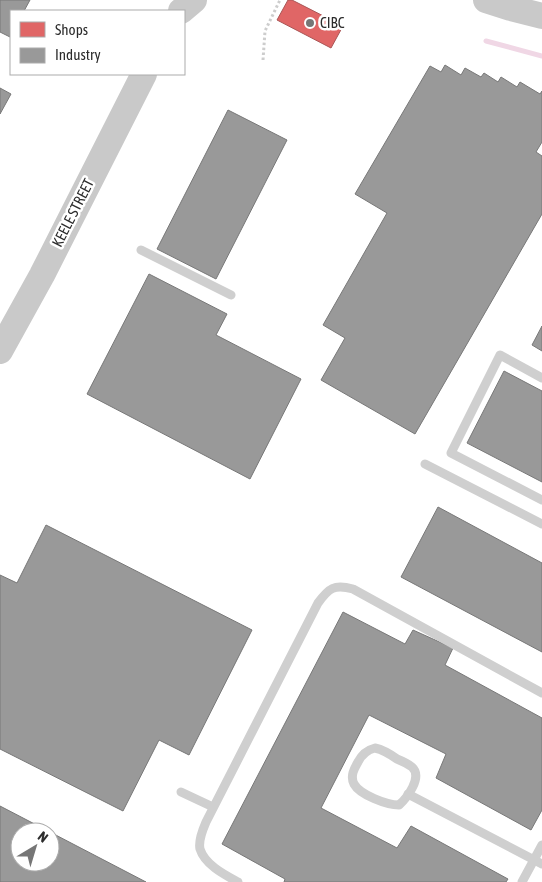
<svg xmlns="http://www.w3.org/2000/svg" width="542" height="882" viewBox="0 0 542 882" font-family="'Asap Condensed',sans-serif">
	<rect width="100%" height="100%" fill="#fff"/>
	<path fill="#e06666" stroke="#a55" d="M 288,0 L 292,0 L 343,26 L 331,48 L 277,20 Z"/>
	<g fill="#999" stroke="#787878" fill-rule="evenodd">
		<path d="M 0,0 L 30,0 L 24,11 L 11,11 L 10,37 L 0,32 Z"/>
		<path d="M 445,65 L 461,75 L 465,68 L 481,77 L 484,73 L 498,82 L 501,77 L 517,87 L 520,82 L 540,94 L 542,91 L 542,142 L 536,152 L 542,156 L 542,214 L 415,434 L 321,380 L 345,338 L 323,325 L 387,213 L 355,194 L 430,66 L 441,72 Z"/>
		<path d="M 0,88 L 11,94 L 0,114 Z"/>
		<path d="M 228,110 L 287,140 L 216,279 L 157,249 Z"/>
		<path d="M 149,274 L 227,314 L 216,335 L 301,379 L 250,479 L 87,394 Z"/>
		<path d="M 542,326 L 542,351 L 532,345 Z"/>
		<path d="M 504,371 L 542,391 L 542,482 L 467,443 Z"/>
		<path d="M 438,507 L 542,563 L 542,652 L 401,577 Z"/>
		<path d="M 46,525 L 252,630 L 189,755 L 159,740 L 123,811 L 0,749 L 0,575 L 17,583 Z"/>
		<path d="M 343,612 L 405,644 L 413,630 L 453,648 L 445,665 L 542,718 L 542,810 L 531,830 L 436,778 L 446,754 L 369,715 L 321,808 L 397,848 L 411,826 L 508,879 L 506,882 L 284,882 L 285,879 L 222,844 Z"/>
		<path d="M 0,806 L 146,882 L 0,882 ZM 20,832 L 50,832 L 50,862 L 20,862 Z"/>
	</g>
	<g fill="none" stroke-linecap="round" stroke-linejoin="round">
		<path stroke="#f0d7e5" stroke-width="5" d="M 486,41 L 542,56"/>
		<path stroke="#cdcdcd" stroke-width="3" stroke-dasharray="2.5 2.5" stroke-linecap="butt" d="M 263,60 L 265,31 L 280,0"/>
		<g stroke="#cfcfcf" stroke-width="9">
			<path d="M 141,250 L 231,295"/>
			<path d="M 542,378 L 500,355 L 451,453 L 542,500"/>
			<path d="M 425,464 L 542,524"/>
			<path d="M 375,748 C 384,750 390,754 397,759 C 402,761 408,764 412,767 C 423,777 407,798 399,805 C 387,805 360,795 354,784 C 350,776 354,769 358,762 C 362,754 367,750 375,748 Z"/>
			<path d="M 181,792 L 213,807"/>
			<path d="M 408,794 L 542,864"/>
			<path d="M 238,882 C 225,875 205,865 200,849 C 198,840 203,829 206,822 L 318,603 C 329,588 334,584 353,589 L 542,693"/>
			<path d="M 522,882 L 542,845"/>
		</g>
		<g stroke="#c9c9c9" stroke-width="26">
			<path d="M 486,0 L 511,8 L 542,16"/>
			<path d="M 181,11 L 194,0"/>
			<path d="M 0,351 L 42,275 L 144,74"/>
		</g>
	</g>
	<circle fill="#767676" stroke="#fff" stroke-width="2" cx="310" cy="23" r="5"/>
	<g text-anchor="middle" stroke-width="5" stroke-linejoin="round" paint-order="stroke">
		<g font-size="15" fill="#2c2c2c" stroke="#fff" text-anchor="start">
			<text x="320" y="28">CIBC</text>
		</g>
		<g font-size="15" fill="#2c2c2c" stroke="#fff">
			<text transform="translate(73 213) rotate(-63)" y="5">KEELE STREET</text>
		</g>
	</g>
	<rect x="10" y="10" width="175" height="65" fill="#ffffff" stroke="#ababab"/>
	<rect x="20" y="22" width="25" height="15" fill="#e06666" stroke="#ababab"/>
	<text x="55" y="35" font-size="15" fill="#2c2c2c">Shops</text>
	<rect x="20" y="48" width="25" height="15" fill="#999999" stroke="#ababab"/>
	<text x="55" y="60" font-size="15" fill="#2c2c2c">Industry</text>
	<g transform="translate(35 847) rotate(38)"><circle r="24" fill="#ffffff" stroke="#ababab"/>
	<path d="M0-4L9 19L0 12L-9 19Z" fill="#767676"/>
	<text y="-8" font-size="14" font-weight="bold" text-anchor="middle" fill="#2c2c2c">N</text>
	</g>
</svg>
